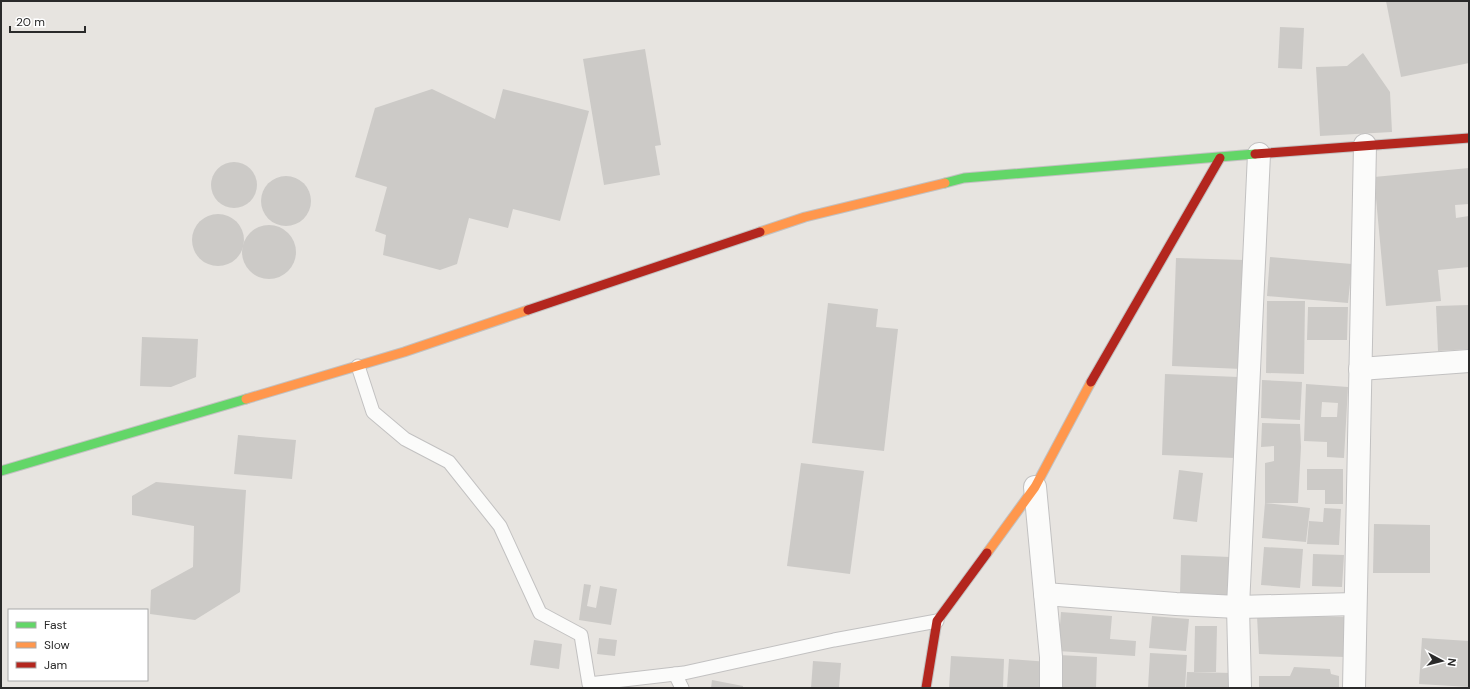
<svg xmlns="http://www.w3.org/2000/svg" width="1470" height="689" viewBox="0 0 1470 689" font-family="'DM Sans',sans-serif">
	<rect width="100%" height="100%" fill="#e7e4e0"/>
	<g fill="#cccac7" fill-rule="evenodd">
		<path d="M 1386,1 L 1469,1 L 1469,63 L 1401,77 Z"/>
		<path d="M 1280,27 L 1304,28 L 1302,69 L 1278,68 Z"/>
		<path d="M 645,49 L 661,145 L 655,146 L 660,175 L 604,185 L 583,59 Z"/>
		<path d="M 1363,53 L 1390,92 L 1392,132 L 1320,136 L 1316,67 L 1347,66 Z"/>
		<path d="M 432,89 L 495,119 L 503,89 L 589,111 L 560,221 L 513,209 L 508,228 L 469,218 L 457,264 L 440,270 L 383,255 L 386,235 L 375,231 L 387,187 L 355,177 L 375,108 Z"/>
		<circle cx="234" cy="185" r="23"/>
		<path d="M 1469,168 L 1469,204 L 1455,205 L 1456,218 L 1469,216 L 1469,267 L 1438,270 L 1441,301 L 1386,306 L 1374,177 Z"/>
		<circle cx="286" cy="201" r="25"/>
		<circle cx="218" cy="240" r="26"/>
		<circle cx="269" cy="252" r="27"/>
		<path d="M 1270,257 L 1352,264 L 1348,303 L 1267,296 Z"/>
		<path d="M 1176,258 L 1246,260 L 1242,369 L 1172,366 Z"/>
		<path d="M 1267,301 L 1305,301 L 1304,374 L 1266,373 Z"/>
		<path d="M 828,303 L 878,309 L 876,327 L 898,329 L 884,451 L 812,443 Z"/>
		<path d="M 1469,305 L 1469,349 L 1438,351 L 1436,306 Z"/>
		<path d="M 1308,307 L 1348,307 L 1347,340 L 1307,340 Z"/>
		<path d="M 142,337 L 198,339 L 196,377 L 171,387 L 140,386 Z"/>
		<path d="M 1165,374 L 1238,377 L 1235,458 L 1162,455 Z"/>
		<path d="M 1262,380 L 1302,382 L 1300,420 L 1261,418 Z"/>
		<path d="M 1306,384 L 1348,387 L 1344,458 L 1327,457 L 1327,442 L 1304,441 ZM 1322,402 L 1338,403 L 1337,417 L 1321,417 Z"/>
		<path d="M 1262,423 L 1300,424 L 1301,447 L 1298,503 L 1265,503 L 1265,463 L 1274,461 L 1274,446 L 1261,447 Z"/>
		<path d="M 238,435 L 296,440 L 292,479 L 234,474 Z"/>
		<path d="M 801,463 L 864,471 L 850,574 L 787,566 Z"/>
		<path d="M 1307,469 L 1343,469 L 1343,504 L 1325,504 L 1325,490 L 1307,490 Z"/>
		<path d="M 1179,470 L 1203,473 L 1197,522 L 1173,519 Z"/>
		<path d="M 156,482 L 246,490 L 240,592 L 195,620 L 150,614 L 151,590 L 193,567 L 194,526 L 132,515 L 132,496 Z"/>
		<path d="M 1265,503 L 1310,508 L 1306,542 L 1262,538 Z"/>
		<path d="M 1324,508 L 1341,509 L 1339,545 L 1307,544 L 1309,521 L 1323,522 Z"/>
		<path d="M 1374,524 L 1430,525 L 1430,573 L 1373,573 Z"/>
		<path d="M 1264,547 L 1303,549 L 1300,588 L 1261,585 Z"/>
		<path d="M 1313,554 L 1344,555 L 1342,587 L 1312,586 Z"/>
		<path d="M 1181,555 L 1230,557 L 1229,596 L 1180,595 Z"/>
		<path d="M 584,584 L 591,585 L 587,606 L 596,608 L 600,586 L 617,589 L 611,625 L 579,620 Z"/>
		<path d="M 1061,612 L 1112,616 L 1110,639 L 1136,641 L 1135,656 L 1058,651 Z"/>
		<path d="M 1152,616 L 1189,619 L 1186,651 L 1149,648 Z"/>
		<path d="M 1257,616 L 1349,617 L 1345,657 L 1259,654 Z"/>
		<path d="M 1195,626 L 1217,626 L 1216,672 L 1194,672 Z"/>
		<path d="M 599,638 L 617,640 L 615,656 L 597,654 Z"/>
		<path d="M 1422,638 L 1469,641 L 1469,687 L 1419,684 Z"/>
		<path d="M 534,640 L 562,644 L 559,669 L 530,665 Z"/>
		<path d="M 1150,653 L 1187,655 L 1185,688 L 1148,688 Z"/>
		<path d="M 1059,655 L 1097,657 L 1096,688 L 1057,688 Z"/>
		<path d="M 951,656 L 1004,659 L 1003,688 L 949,688 Z"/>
		<path d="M 1009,659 L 1049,662 L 1047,688 L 1007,688 Z"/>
		<path d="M 813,661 L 841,663 L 839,688 L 811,688 Z"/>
		<path d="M 1294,667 L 1330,669 L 1331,674 L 1339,676 L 1339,688 L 1259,688 L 1259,676 L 1290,676 Z"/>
		<path d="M 1187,672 L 1233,673 L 1233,688 L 1186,688 Z"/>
		<path d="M 712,680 L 743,686 L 743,688 L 711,688 Z"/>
	</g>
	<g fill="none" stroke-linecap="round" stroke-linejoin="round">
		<g stroke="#c2c1c1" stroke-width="15">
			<g id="lane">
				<path d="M 358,366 L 373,412 L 405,439 L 449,462 L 500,526 L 540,613 L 581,635 L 589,684 L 684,673 L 834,640 L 937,621"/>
				<path d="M 675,674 L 682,688"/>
			</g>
		</g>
		<g stroke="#c2c1c1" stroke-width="24">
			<g id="street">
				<path d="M 1360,369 L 1469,361"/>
				<path d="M 1035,487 L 1051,657 L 1051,688"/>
				<path d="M 1045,594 L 1176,604 L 1238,607 L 1355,604"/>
				<path d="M 1240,688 L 1238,607 L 1259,154"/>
				<path d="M 1354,688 L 1365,145"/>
			</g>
		</g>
		<g stroke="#c2c1c1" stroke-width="11">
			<g id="fast">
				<path d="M 945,183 L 964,178 L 1255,154"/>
				<path d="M 1,471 L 246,399"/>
			</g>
		</g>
		<g stroke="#c2c1c1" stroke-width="11">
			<g id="slow">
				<path d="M 760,232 L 805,217 L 945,183"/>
				<path d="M 246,399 L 404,352 L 528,310"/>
				<path d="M 987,553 L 1035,487 L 1091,382"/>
			</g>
		</g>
		<g stroke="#c2c1c1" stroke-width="11">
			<g id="jam">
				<path d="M 1255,154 L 1469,138"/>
				<path d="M 528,310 L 760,232"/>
				<path d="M 1091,382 L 1220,158"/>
				<path d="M 926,688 L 937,621 L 987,553"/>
			</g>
		</g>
		<use href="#lane" stroke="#fbfbfa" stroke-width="13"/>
		<use href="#street" stroke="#fbfbfa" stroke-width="22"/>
		<use href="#fast" stroke="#63d668" stroke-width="9"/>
		<use href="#slow" stroke="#ff974d" stroke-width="9"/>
		<use href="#jam" stroke="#b3261e" stroke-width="9"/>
	</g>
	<rect width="1470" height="689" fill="none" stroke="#2a2a2a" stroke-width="4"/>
	<rect x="8" y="609" width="140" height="72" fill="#ffffff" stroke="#aaaaaa"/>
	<rect x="16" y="622" width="20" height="6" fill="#63d668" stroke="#aaaaaa"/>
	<text x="44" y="629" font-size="12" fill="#2a2a2a">Fast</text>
	<rect x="16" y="642" width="20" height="6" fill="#ff974d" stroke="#aaaaaa"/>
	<text x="44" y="649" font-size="12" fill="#2a2a2a">Slow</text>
	<rect x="16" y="662" width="20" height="6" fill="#b3261e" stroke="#aaaaaa"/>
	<text x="44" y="669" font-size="12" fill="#2a2a2a">Jam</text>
	<g transform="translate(1442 661) rotate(97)" stroke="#ffffff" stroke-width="3" paint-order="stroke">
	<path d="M0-3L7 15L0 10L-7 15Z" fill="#2a2a2a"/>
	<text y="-6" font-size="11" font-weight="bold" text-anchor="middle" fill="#2a2a2a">N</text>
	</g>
	<path d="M10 26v6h75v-6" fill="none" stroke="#2a2a2a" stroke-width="2"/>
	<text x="16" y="26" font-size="12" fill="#2a2a2a" stroke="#ffffff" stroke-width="3" paint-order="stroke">20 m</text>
</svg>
